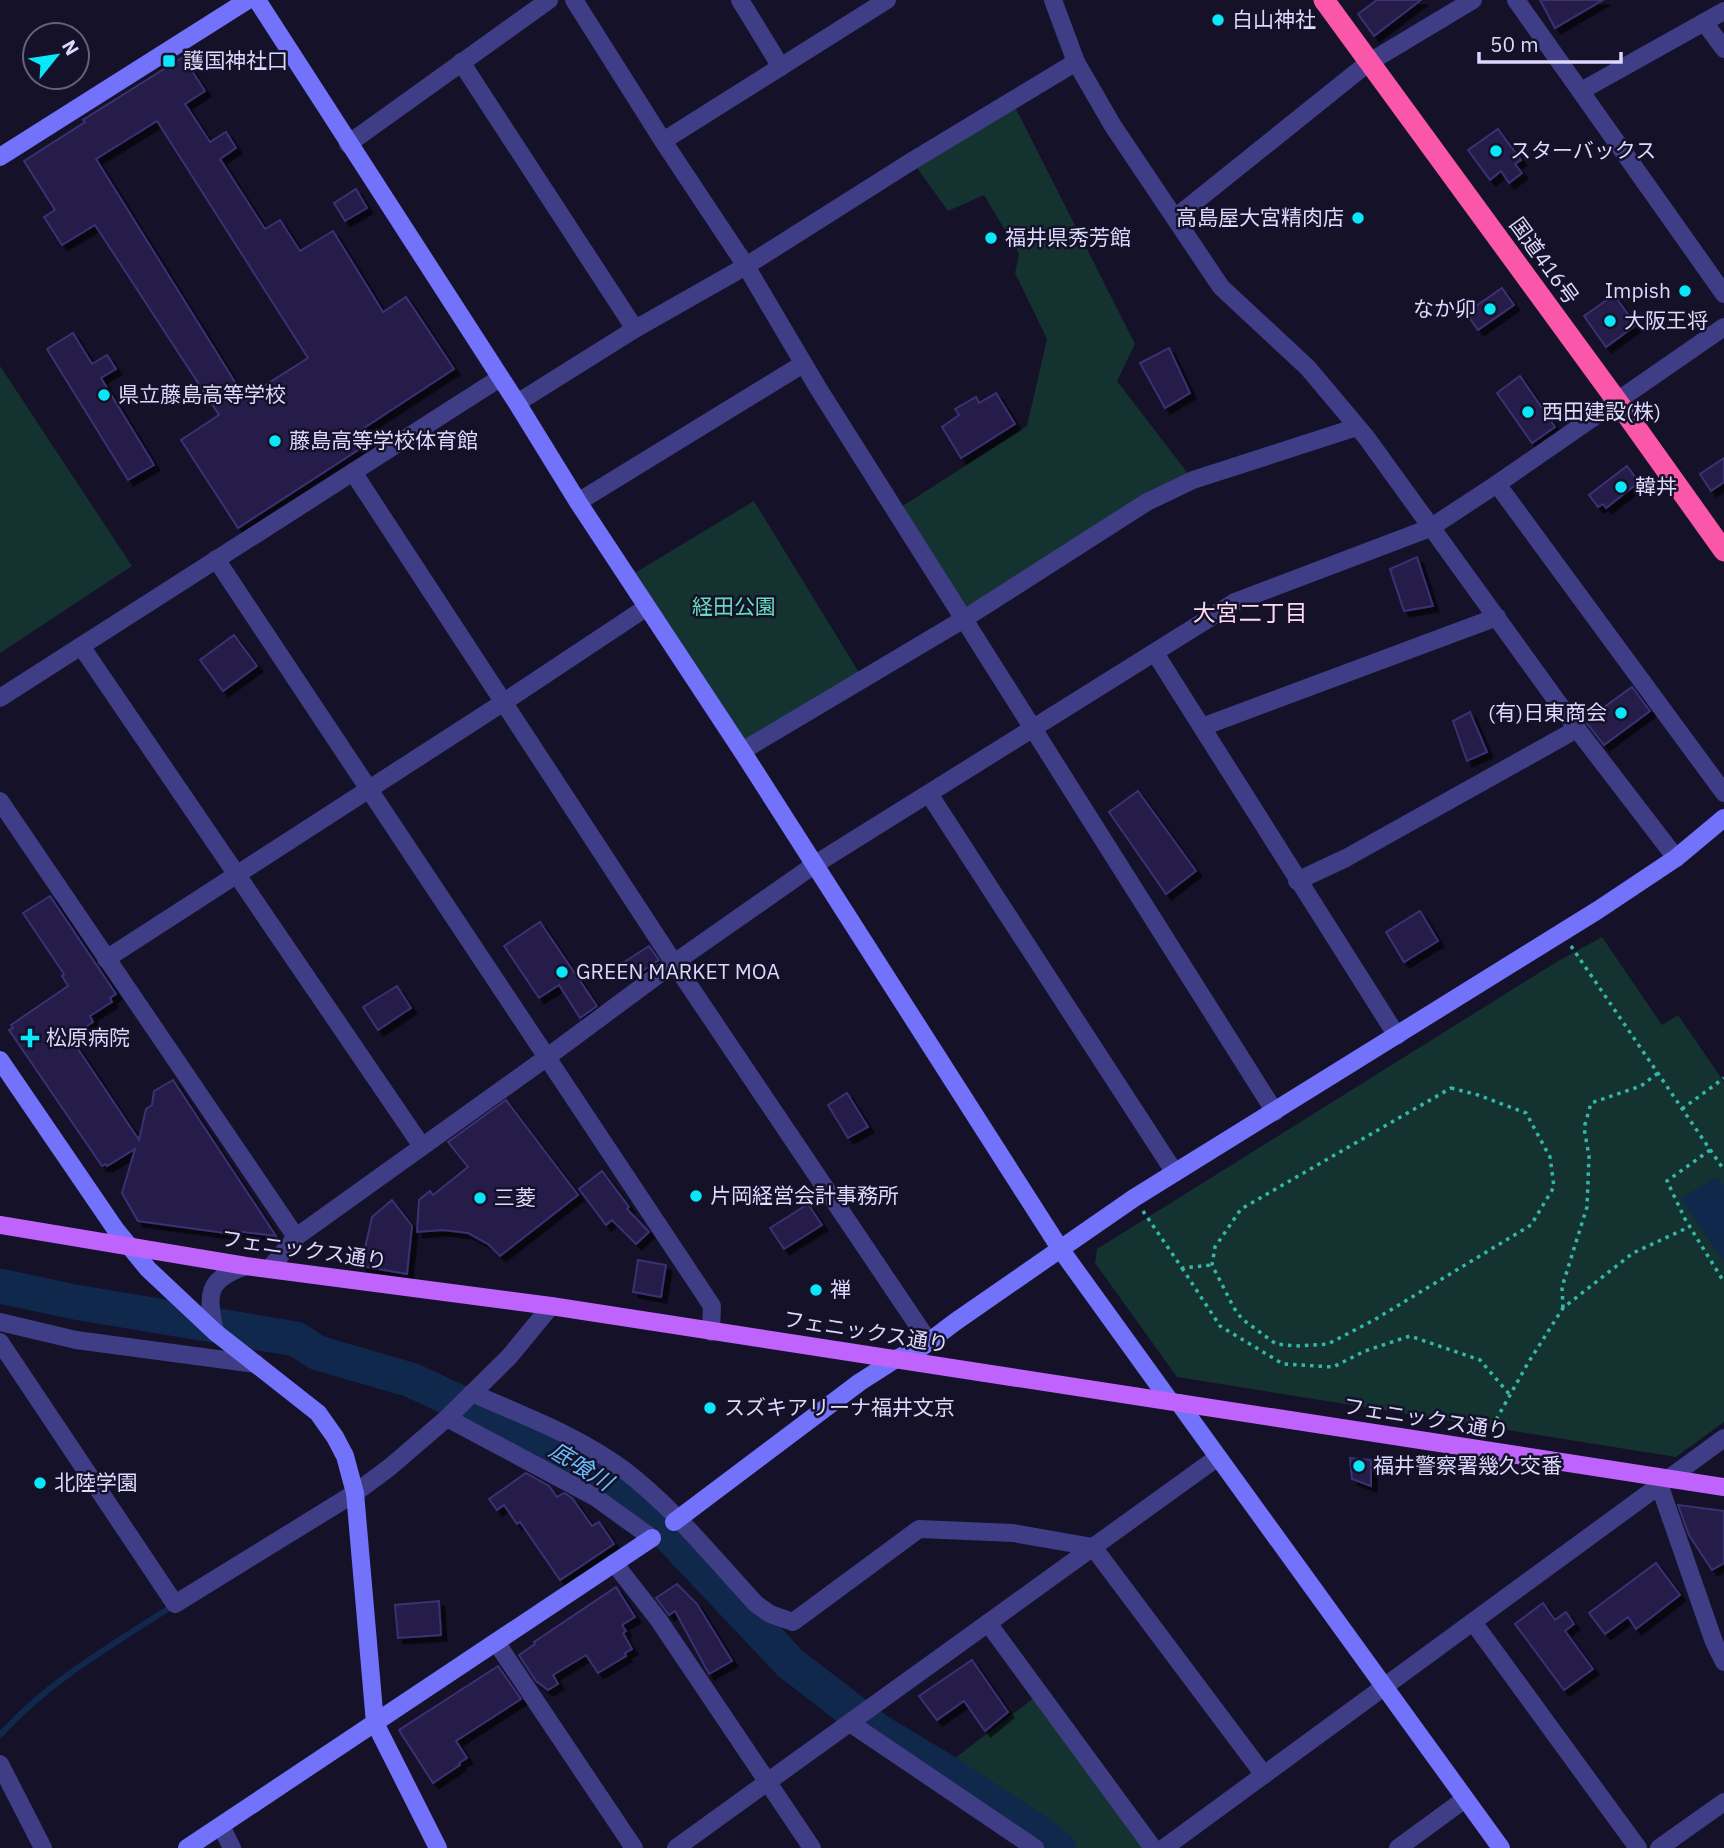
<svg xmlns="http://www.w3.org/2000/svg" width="1724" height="1848" viewBox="0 0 1724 1848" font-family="'IBM Plex Sans','Noto Sans JP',sans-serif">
	<defs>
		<filter id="shadow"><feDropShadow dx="5.5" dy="5.5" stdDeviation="0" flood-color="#0009"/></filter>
	</defs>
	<rect width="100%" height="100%" fill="#141128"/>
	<g fill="#143230">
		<path d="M 1008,93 L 1135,344 L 1117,381 L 1193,480 L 962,616 L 895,511 L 1027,426 L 1047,339 L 1015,273 L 1019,254 L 984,195 L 948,211 L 912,161 Z"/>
		<path d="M 0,366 L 132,566 L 0,653 Z"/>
		<path d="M 754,501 L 863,679 L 742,751 L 628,577 Z"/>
		<path d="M 1602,937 L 1662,1025 L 1678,1015 L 1724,1082 L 1724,1422 L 1676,1457 L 1177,1377 L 1095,1263 L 1097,1249 L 1558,961 Z"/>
		<path d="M 1039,1694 L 1153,1848 L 1057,1848 L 946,1765 Z"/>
	</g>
	<path fill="#10284c" d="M 1718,1177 L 1724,1186 L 1724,1263 L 1681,1198 Z"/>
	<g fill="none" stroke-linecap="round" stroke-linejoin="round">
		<path stroke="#10284c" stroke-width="6" d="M 0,1735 C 51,1679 111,1646 174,1605"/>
		<path stroke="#10284c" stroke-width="35" d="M 0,1286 L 75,1302 L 296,1339 L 318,1353 L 411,1380 L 547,1443 L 606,1479 L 654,1519 L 790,1663 L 878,1731 L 938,1767 L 1033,1829 L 1059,1848"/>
	</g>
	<g fill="#251d48" stroke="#3b3073" stroke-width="2" fill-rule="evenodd" filter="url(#shadow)">
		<path d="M 1377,0 L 1421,0 L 1374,36 L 1358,14 Z"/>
		<path d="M 1540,0 L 1603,0 L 1555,28 Z"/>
		<path d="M 183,57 L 205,91 L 185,104 L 210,142 L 226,132 L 236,148 L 220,159 L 265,229 L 280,220 L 300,251 L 333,231 L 383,312 L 406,297 L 454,369 L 361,430 L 369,443 L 238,528 L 181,440 L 219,415 L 95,225 L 62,245 L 44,217 L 55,210 L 24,161 L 85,122 L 83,120 ZM 157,121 L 308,358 L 245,398 L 96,159 Z"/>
		<path d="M 1498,129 L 1521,160 L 1515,164 L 1522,173 L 1509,183 L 1501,171 L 1490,180 L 1468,150 Z"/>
		<path d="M 356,189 L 367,208 L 345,221 L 334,203 Z"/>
		<path d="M 1502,288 L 1514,305 L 1478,330 L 1466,313 Z"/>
		<path d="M 1614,295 L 1636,325 L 1606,347 L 1584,316 Z"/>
		<path d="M 73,333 L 92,364 L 107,355 L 116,369 L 101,378 L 154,465 L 128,480 L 47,349 Z"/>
		<path d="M 1169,348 L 1190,393 L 1165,408 L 1140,363 Z"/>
		<path d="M 1520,376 L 1555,427 L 1532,443 L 1497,393 Z"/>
		<path d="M 996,393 L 1015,424 L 961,458 L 942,427 L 959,415 L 955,409 L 976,397 L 979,403 Z"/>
		<path d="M 1724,458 L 1724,482 L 1711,491 L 1700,474 Z"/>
		<path d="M 1627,466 L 1639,482 L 1606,508 L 1603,504 L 1598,507 L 1589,495 Z"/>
		<path d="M 1417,557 L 1433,606 L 1404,611 L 1390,569 Z"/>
		<path d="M 234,635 L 257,666 L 223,691 L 200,660 Z"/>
		<path d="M 1632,687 L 1650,711 L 1604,745 L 1585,721 Z"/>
		<path d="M 1470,712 L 1487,752 L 1467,761 L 1453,721 Z"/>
		<path d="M 1138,791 L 1196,871 L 1166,894 L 1109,812 Z"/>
		<path d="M 50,896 L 116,994 L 110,998 L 112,1002 L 90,1016 L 93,1022 L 70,1037 L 139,1140 L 146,1109 L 152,1105 L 154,1091 L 173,1080 L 276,1236 L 236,1231 L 232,1234 L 138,1221 L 122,1193 L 135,1149 L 107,1166 L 106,1164 L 102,1166 L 9,1030 L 13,1028 L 11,1025 L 68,986 L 62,976 L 64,974 L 23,913 Z"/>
		<path d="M 1420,911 L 1438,941 L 1404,962 L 1386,932 Z"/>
		<path d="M 540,922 L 597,1006 L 580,1018 L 559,985 L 539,998 L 504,946 Z"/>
		<path d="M 649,946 L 659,960 L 630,979 L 621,964 Z"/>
		<path d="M 397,986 L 411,1008 L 378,1030 L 363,1007 Z"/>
		<path d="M 847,1093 L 868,1127 L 848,1138 L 828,1105 Z"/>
		<path d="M 506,1100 L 578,1195 L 500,1256 L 488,1244 L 468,1233 L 443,1230 L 417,1232 L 419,1200 L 430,1191 L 433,1195 L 468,1167 L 448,1142 Z"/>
		<path d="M 602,1171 L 629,1207 L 627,1209 L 649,1232 L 636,1244 L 612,1220 L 606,1225 L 579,1189 Z"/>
		<path d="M 392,1200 L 412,1226 L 407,1274 L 361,1266 L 372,1217 Z"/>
		<path d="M 808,1204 L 822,1225 L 784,1249 L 770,1228 Z"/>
		<path d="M 638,1260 L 666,1265 L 661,1297 L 633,1292 Z"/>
		<path d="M 1350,1458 L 1371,1460 L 1371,1486 L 1352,1479 Z"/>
		<path d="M 526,1473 L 549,1486 L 557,1497 L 564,1493 L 572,1498 L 592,1526 L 599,1522 L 614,1544 L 560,1580 L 520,1522 L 517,1524 L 504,1505 L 497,1510 L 489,1499 Z"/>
		<path d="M 1678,1505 L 1724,1511 L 1724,1563 L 1712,1570 L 1689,1535 Z"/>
		<path d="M 1656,1563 L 1680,1595 L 1636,1629 L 1628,1617 L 1605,1634 L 1589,1613 Z"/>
		<path d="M 677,1584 L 697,1604 L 732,1661 L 709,1674 L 675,1611 L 669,1615 L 656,1598 Z"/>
		<path d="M 616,1587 L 635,1617 L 622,1625 L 626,1631 L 623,1633 L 632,1649 L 625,1653 L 626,1656 L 598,1673 L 586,1655 L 553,1675 L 558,1684 L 548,1690 L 536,1681 L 519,1655 L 535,1644 L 534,1642 Z"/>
		<path d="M 439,1601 L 441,1635 L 398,1638 L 395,1605 Z"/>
		<path d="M 1543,1603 L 1555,1620 L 1566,1612 L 1574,1624 L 1565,1631 L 1593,1669 L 1564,1690 L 1515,1624 Z"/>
		<path d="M 972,1660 L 1008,1712 L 985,1731 L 964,1701 L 937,1720 L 919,1696 Z"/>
		<path d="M 498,1666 L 521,1699 L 456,1741 L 467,1758 L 459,1763 L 460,1765 L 433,1783 L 399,1730 Z"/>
	</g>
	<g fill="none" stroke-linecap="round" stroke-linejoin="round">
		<g stroke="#33b7ab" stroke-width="3.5" stroke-dasharray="3.5 5" stroke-linecap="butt">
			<path d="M 1571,946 L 1724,1170"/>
			<path d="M 1451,1088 L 1478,1095 L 1526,1113 L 1550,1157 L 1554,1187 L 1531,1225 L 1374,1320 L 1328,1344 L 1296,1346 L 1276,1344 L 1242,1319 L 1234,1308 L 1212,1265 L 1215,1247 L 1241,1209 Z"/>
			<path d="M 1682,1109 L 1724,1078"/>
			<path d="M 1710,1150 L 1667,1181 L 1685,1219 L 1724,1282"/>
			<path d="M 1143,1211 L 1182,1268 L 1212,1265"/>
			<path d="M 1182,1268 L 1220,1326 L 1283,1364 L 1333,1367 L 1365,1351 L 1410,1336 L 1480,1360 L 1510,1395"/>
			<path d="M 1563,1308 L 1562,1287 L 1587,1207 L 1589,1156 L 1584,1128 L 1591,1103 L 1641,1086 L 1658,1073"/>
			<path d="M 1492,1427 L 1528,1363 L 1563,1308 L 1633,1253 L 1689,1227"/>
		</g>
		<g stroke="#3e3d85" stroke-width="18">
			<path d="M 574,0 L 663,141 L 746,266 L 818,388 L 1275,1112"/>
			<path d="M 740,0 L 781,67"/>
			<path d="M 1053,0 L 1076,62 L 1113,126 L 1221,287 L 1308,368 L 1366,437 L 1577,729 L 1676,858"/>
			<path d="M 1516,0 L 1724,294"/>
			<path d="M 1704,22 L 1724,49"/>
			<path d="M 461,62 L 635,329"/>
			<path d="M 1581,91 L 1724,11"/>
			<path d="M 663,141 L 887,0"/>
			<path d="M 348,144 L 549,0"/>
			<path d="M 1176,217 L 1368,63 L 1473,0"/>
			<path d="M 517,403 L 635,329 L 746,266 L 912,161 L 1076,62"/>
			<path d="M 353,472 L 674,963 L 929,1342"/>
			<path d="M 1497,484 L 1724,793"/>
			<path d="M 578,502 L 803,364"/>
			<path d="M 216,559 L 712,1306 L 711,1332"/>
			<path d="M 81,646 L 421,1145"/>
			<path d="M 1155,653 L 1397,1036"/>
			<path d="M 0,698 L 500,378"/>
			<path d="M 1202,727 L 1497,617"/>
			<path d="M 742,751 L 964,619 L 1147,502 L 1193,480 L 1357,427"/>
			<path d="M 929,794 L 1175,1173"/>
			<path d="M 0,801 L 296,1237"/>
			<path d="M 1297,881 L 1346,858 L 1577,729"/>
			<path d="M 106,959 L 504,702 L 647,607"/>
			<path d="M 269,1269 L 296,1237 L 546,1058 L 674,963 L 814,865 L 1235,602 L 1430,528 L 1497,484 L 1724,327"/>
			<path d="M 0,1322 L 76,1340 L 256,1364"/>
			<path d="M 215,1332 C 207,1293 206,1280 246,1266"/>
			<path d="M 0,1342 L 175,1604 L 355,1493 L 390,1467 L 447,1418 L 509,1357 L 551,1306"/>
			<path d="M 472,1393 C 524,1416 579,1436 624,1470 C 674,1508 714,1559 756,1604 L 770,1614 L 793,1622 L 919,1529 L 1013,1533 L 1093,1547 L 1264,1775"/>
			<path d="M 447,1418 L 595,1497 L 652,1538"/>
			<path d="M 1659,1484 L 1714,1642 L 1724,1662"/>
			<path d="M 614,1563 L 658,1619 L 812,1848"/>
			<path d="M 1473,1622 L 1638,1848"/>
			<path d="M 988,1623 L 1153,1848"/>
			<path d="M 496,1642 L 634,1848"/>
			<path d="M 850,1723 L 1035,1848"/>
			<path d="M 0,1764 L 43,1848"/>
			<path d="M 221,1826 L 232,1848"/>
			<path d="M 676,1848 L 1218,1457"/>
			<path d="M 1164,1848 L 1724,1438"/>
			<path d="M 1398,1848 L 1465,1799"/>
			<path d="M 1659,1848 L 1724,1802"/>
		</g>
		<g stroke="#7272fb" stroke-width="18">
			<path d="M 257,0 L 517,403 L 578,502 L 742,751 L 1061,1250 L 1170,1401"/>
			<path d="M 0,157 L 248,0"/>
			<path d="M 0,1060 L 116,1230 L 148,1269 L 215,1332 L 318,1413 L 335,1437 L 345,1456 L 355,1493 L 375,1723 L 438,1848"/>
			<path d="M 1179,1403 L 1501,1848"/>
			<path d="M 674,1522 L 860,1382 L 896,1359 L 922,1347 L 955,1322 L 1134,1198 L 1598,910 L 1676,858 L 1724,818"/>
			<path d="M 187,1848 L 652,1538"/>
		</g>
		<path stroke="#be63fb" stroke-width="18" d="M 0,1225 L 246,1266 L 551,1306 L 1724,1487"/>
		<path stroke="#fa57aa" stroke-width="21" d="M 1324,0 L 1617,401 L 1724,551"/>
	</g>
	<g fill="#0ae7f8" stroke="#141128" stroke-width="2.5">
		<circle cx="1218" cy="20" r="7"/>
		<rect x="162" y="54" width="14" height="14" rx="3.5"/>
		<circle cx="1496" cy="151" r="7"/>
		<circle cx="1358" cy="218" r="7"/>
		<circle cx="991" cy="238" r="7"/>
		<circle cx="1685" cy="291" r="7"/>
		<circle cx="1490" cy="309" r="7"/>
		<circle cx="1610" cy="321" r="7"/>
		<circle cx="104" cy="395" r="7"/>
		<circle cx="1528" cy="412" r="7"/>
		<circle cx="275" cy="441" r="7"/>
		<circle cx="1621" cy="487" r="7"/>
		<circle cx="1621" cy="713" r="7"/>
		<circle cx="562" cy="972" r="7"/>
		<path d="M26.5 1027.5h7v7h7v7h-7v7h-7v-7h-7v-7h7z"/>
		<circle cx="696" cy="1196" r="7"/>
		<circle cx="480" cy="1198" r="7"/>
		<circle cx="816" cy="1290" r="7"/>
		<circle cx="710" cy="1408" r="7"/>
		<circle cx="1359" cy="1466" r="7"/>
		<circle cx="40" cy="1483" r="7"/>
	</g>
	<g text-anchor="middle" stroke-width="5" stroke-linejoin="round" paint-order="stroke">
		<g font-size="21" fill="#dcd8fe" stroke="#141128" text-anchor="start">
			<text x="1232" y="27">白山神社</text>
			<text x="183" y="68">護国神社口</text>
			<text x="1510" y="158">スターバックス</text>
			<text x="1344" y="225" text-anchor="end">高島屋大宮精肉店</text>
			<text x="1005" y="245">福井県秀芳館</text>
			<text x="1671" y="298" text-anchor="end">Impish</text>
			<text x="1476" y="316" text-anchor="end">なか卯</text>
			<text x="1624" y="328">大阪王将</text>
			<text x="118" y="402">県立藤島高等学校</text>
			<text x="1542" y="419">西田建設(株)</text>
			<text x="289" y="448">藤島高等学校体育館</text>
			<text x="1635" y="494">韓丼</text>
			<text x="1607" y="720" text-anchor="end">(有)日東商会</text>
			<text x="576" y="979">GREEN MARKET MOA</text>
			<text x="46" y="1045">松原病院</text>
			<text x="710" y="1203">片岡経営会計事務所</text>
			<text x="494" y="1205">三菱</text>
			<text x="830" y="1297">禅</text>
			<text x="724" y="1415">スズキアリーナ福井文京</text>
			<text x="1373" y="1473">福井警察署幾久交番</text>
			<text x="54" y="1490">北陸学園</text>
		</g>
		<g font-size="21" fill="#dcd8fe" stroke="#141128">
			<text transform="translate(1544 261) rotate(54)" y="7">国道416号</text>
			<text transform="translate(304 1250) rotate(8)" y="7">フェニックス通り</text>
			<text transform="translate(866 1332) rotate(9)" y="7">フェニックス通り</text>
			<text transform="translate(1426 1419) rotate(9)" y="7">フェニックス通り</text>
		</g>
		<g font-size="21" fill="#65ddbc" stroke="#141128">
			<text x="734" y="614">経田公園</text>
		</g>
		<g font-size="23" fill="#fedaf2" stroke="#141128">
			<text x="1250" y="621">大宮二丁目</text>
		</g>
		<g font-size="23" font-style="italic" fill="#69bcfb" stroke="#141128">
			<text transform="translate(581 1466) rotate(32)" y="8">底喰川</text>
		</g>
	</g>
	<g transform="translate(56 56) rotate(60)"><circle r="33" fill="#141128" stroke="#64617e" stroke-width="2"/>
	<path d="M0-5L12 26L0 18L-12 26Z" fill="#0ae7f8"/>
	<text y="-10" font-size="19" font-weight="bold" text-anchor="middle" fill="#dcd8fe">N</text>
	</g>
	<path d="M1479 52v10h142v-10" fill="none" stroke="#dcd8fe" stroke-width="3.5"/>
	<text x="1490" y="52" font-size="21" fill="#dcd8fe" stroke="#141128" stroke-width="5" paint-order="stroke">50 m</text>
</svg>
